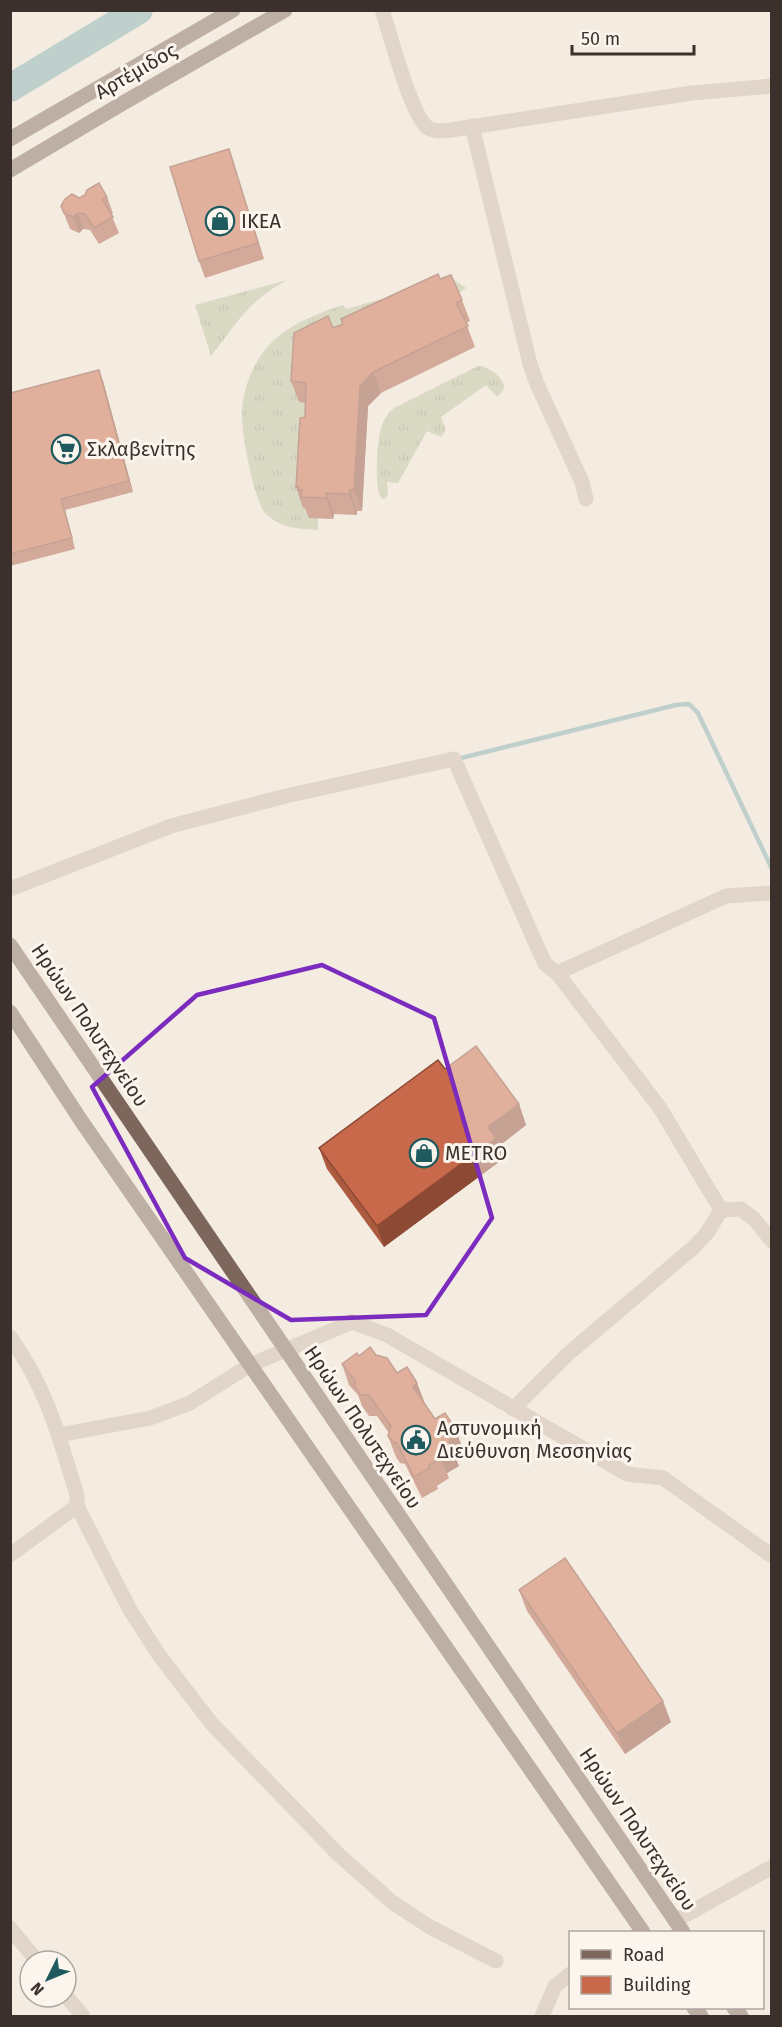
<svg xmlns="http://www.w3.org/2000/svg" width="782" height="2027" viewBox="0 0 782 2027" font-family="'Fira Sans',sans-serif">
	<defs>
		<pattern id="grass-tufts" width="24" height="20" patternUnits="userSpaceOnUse" patternTransform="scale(1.5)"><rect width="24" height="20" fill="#b8c4a0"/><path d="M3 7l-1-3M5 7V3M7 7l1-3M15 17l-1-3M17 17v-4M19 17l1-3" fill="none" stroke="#97a083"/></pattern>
	</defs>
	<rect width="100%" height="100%" fill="#f4ebe1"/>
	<g fill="url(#grass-tufts)">
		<path d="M 453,279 L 466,288 L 314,404 L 303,507 L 310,511 L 309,518 L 318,518 L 318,530 C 300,529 281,528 267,515 C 254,505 240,427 242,409 C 243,395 248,378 255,365 C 274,330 307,317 343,305 L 346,309 Z"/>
		<path d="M 287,280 C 247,302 238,322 211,356 L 195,305 Z"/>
		<path d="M 478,366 C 487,365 506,379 504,388 C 503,392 499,394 497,397 L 486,385 L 441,417 L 446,430 L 441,437 L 427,431 L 398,483 L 387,482 L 388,495 L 384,499 L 381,498 C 374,487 377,440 381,428 C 383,420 388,414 394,408 Z"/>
	</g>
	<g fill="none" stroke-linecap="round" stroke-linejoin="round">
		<path stroke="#7fb0b2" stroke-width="4.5" d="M 457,759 L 676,705 L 689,704 L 698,713 L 772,869"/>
		<path stroke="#7fb0b2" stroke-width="28" d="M 10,88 L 139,10"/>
		<g stroke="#cdbbac" stroke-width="15">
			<path d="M 382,10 C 390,33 411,116 428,128 C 435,132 443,131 451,130 L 692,93 L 772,86"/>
			<path d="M 472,126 L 530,364 L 537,384 L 582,482 L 586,499"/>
			<path d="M 10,889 L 171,826 L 286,796 L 454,759 L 545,964 L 557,973 L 660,1108 L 721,1210 L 707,1233 L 694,1247 L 568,1354 L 513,1409"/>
			<path d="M 557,973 L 726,896 L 772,893"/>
			<path d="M 721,1210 L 741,1209 L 754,1219 L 772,1241"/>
			<path d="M 10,1337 C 47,1388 59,1437 77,1495 L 77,1506 L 130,1610 L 159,1655 L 212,1724 L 339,1855 L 392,1902 L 430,1927 L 496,1961"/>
			<path d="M 59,1435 L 150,1418 L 169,1411 L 190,1403 L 250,1365 L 352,1322 L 387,1335 L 627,1474 L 663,1478 L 772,1556"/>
			<path d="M 10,1555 L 77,1506"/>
			<path d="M 675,1921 L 772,1867"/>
			<path d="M 10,1928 L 37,1961"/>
			<path d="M 66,1996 L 83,2016"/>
			<path d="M 542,2016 L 555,1986 L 570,1974"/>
		</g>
		<g stroke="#7d675c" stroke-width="15">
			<path d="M 10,139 L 233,10"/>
			<path d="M 10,170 L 123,103 L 285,10"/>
			<path d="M 10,945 L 683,1932"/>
			<path d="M 10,1012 L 82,1122 L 643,1932"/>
			<path d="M 694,2008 L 701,2016"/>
			<path d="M 734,2008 L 741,2016"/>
		</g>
	</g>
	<g fill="#ac5a40">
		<path d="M 234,165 L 264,259 L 205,278 L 199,261 Z"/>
		<path d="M 107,197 L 113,213 L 111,214 L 119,233 L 99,244 L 90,230 L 83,229 L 79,233 L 70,229 L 61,206 L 79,198 Z"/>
		<path d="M 440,279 L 462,300 L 470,321 L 466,323 L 475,347 L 381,393 L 368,406 L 362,511 L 357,511 L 357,515 L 334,514 L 333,519 L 309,518 L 305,508 L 303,508 L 296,487 L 305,417 L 305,403 L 299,402 L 291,381 L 333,328 L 342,324 L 341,319 Z"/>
		<path d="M 103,381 L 133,492 L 65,510 L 75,549 L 10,566 L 10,393 Z"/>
		<path d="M 445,1069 L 519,1104 L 526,1125 L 499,1146 L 503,1159 L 384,1247 L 327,1169 L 319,1148 Z"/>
		<path d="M 376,1355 L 397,1373 L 417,1383 L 425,1404 L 435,1419 L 463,1449 L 459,1451 L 461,1456 L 457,1462 L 459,1466 L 447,1473 L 449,1478 L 437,1486 L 438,1489 L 422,1498 L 405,1464 L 400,1463 L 396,1457 L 388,1436 L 389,1433 L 377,1416 L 369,1416 L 362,1406 L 358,1395 L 349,1385 L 342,1364 L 359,1356 Z"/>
		<path d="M 519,1590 L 671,1722 L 625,1754 L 527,1611 Z"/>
	</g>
	<g fill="#8c4a34">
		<path d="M 229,149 L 234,165 L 264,259 L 258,243 Z"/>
		<path d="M 78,213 L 83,229 L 79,233 L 73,217 Z"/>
		<path d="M 99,370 L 103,381 L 133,492 L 129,481 Z"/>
		<path d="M 373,372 L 381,393 L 368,406 L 362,511 L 354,490 L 360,386 Z"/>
		<path d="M 350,490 L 357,511 L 357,515 L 349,494 Z"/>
		<path d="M 326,493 L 334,514 L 333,519 L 326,498 Z"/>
		<path d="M 61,499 L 65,510 L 75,549 L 72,538 Z"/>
		<path d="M 519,1104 L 526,1125 L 499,1146 L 503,1159 L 384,1247 L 377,1226 L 488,1127 Z"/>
		<path d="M 417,1383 L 425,1404 L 413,1387 Z"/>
		<path d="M 455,1428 L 463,1449 L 459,1451 L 461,1456 L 457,1462 L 459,1466 L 447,1473 L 439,1453 L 449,1442 L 451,1430 Z"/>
		<path d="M 663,1701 L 671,1722 L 625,1754 L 617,1733 Z"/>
	</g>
	<g fill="#c8694b" stroke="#8c4a34" stroke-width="1.5">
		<path d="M 229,149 L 258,243 L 199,261 L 170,167 Z"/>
		<path d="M 99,183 L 107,197 L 102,199 L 113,217 L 94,228 L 85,214 L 78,213 L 73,217 L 64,213 L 61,206 L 65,199 L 72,194 L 79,198 L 85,195 L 87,190 Z"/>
		<path d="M 438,274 L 440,279 L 451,275 L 462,300 L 456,303 L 468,326 L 373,372 L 360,386 L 354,490 L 350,490 L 349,494 L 326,493 L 326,498 L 301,497 L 302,490 L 298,490 L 299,487 L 296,487 L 300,418 L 305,417 L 306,383 L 291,381 L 294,333 L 328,316 L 333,328 L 343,324 L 341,319 Z"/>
		<path d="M 99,370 L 129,481 L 61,499 L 72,538 L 10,554 L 10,393 Z"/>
		<path d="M 476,1046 L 519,1104 L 488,1127 L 496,1138 L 377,1226 L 319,1148 L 438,1060 L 445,1069 Z"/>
		<path d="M 370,1347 L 376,1355 L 387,1358 L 397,1373 L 407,1367 L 417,1383 L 413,1387 L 435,1419 L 445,1413 L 455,1428 L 451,1430 L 454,1435 L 449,1442 L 451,1445 L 439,1453 L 442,1457 L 429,1465 L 430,1468 L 414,1477 L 397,1443 L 393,1442 L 388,1436 L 391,1426 L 369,1395 L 361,1395 L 354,1385 L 356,1382 L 342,1364 L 357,1353 L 359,1356 Z"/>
		<path d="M 565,1558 L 663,1701 L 617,1733 L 519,1590 Z"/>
	</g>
	<path d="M0 0H782V2027H0ZM 322,965 L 434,1018 L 492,1218 L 426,1315 L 291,1320 L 185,1258 L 92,1087 L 197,995 Z" fill="#f4ebe1" fill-opacity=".55" fill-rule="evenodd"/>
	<path fill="none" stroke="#7b2cbf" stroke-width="4.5" stroke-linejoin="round" d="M 322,965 L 434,1018 L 492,1218 L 426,1315 L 291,1320 L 185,1258 L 92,1087 L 197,995 Z"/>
	<defs>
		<g id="shop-ring" transform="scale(1.5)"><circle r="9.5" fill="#fbf5ee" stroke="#1f5a5e" stroke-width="1.5"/><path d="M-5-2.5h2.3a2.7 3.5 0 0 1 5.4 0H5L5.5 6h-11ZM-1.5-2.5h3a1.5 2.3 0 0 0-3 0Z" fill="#1f5a5e"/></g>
		<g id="supermarket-ring" transform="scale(1.5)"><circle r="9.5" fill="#fbf5ee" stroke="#1f5a5e" stroke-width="1.5"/><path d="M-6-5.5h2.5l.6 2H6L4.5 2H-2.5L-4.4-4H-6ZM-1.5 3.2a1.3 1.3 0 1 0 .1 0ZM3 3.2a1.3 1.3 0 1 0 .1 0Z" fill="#1f5a5e"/></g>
		<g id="civic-ring" transform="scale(1.5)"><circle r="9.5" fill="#fbf5ee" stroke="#1f5a5e" stroke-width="1.5"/><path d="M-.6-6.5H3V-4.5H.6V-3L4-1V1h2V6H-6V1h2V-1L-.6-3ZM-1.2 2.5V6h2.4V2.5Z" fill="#1f5a5e"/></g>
	</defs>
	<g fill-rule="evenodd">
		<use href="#shop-ring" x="220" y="221"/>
		<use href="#supermarket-ring" x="66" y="449"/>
		<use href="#shop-ring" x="424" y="1153"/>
		<use href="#civic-ring" x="416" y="1440"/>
	</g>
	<g text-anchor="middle" stroke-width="6" stroke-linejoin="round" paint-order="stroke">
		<g font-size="20" fill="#3b302b" stroke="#fbf5ee">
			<text transform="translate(136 71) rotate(-30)" y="7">Αρτέμιδος</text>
			<text transform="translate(90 1025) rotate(56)" y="7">Ηρώων Πολυτεχνείου</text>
			<text transform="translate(363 1427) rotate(56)" y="7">Ηρώων Πολυτεχνείου</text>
			<text transform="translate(638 1829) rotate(56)" y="7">Ηρώων Πολυτεχνείου</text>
		</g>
		<g font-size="20" fill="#3b302b" stroke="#fbf5ee" text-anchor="start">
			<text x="241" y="228">IKEA</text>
			<text x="87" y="456">Σκλαβενίτης</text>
			<text x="445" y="1160">METRO</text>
			<text x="437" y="1435">Αστυνομική<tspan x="437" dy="23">Διεύθυνση Μεσσηνίας</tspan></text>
		</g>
	</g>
	<rect width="782" height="2027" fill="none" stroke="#3b302b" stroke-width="24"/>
	<rect x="569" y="1931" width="195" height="78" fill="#fbf5ee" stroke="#aea6a0" stroke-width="1.5"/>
	<rect x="581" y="1950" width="30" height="9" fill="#7d675c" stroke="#aea6a0" stroke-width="1.5"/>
	<text x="623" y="1961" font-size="18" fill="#3b302b">Road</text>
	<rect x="581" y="1976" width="30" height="18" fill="#c8694b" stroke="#aea6a0" stroke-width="1.5"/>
	<text x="623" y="1991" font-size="18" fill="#3b302b">Building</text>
	<g transform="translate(48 1979) rotate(227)"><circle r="28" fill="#fbf5ee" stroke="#aea6a0" stroke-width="1.5"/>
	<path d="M0-4.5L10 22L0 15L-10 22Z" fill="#1f5a5e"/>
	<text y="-9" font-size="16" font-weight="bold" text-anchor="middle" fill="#3b302b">N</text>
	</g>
	<path d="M572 45v9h122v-9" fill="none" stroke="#3b302b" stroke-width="3"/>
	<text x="581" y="45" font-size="18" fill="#3b302b" stroke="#fbf5ee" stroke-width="4.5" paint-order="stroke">50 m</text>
</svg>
